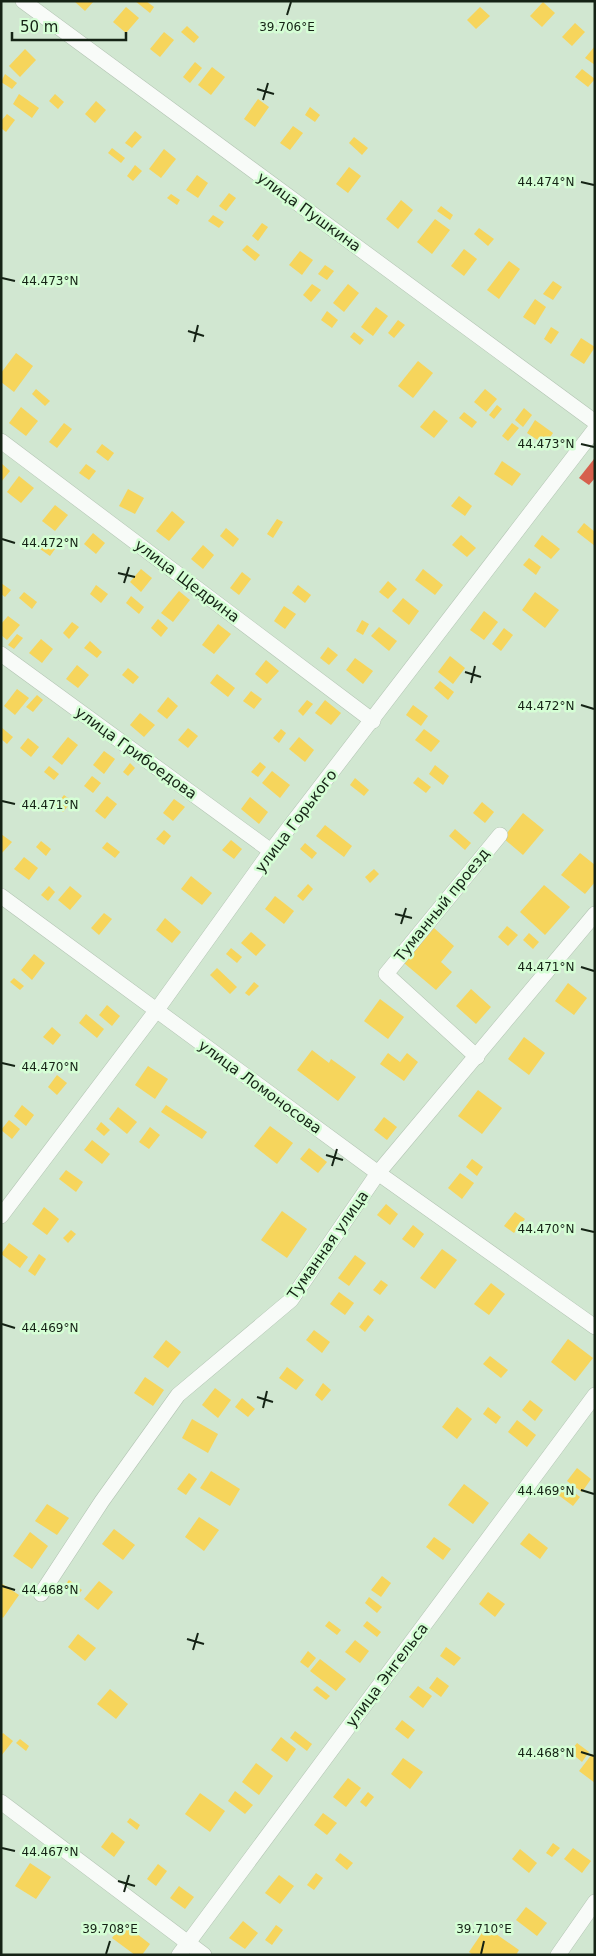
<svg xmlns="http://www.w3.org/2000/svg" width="596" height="1956" viewBox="0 0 596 1956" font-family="'DejaVu Sans',sans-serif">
	<rect width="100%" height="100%" fill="#d1e7d1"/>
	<g fill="#f6d55c">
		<path d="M 74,1 L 94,1 L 85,11 Z"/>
		<path d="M 135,1 L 146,1 L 154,7 L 150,13 Z"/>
		<path d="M 543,2 L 555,13 L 542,27 L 530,16 Z"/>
		<path d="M 126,7 L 139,18 L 126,33 L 113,22 Z"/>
		<path d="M 480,7 L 490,16 L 476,29 L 467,20 Z"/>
		<path d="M 575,23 L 585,32 L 572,46 L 562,37 Z"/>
		<path d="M 187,26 L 199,37 L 194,43 L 181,32 Z"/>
		<path d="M 164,32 L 174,40 L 160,57 L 150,49 Z"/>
		<path d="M 595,46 L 595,65 L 585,58 Z"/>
		<path d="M 25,49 L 36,60 L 20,77 L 9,66 Z"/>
		<path d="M 195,62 L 202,68 L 190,83 L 183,77 Z"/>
		<path d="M 212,67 L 225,77 L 211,95 L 198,85 Z"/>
		<path d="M 582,69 L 595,79 L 588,87 L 575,77 Z"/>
		<path d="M 5,74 L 17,83 L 12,89 L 1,82 Z"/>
		<path d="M 19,94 L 39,108 L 32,118 L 13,104 Z"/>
		<path d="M 55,94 L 64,102 L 58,109 L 49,101 Z"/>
		<path d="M 258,99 L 269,107 L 255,127 L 244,119 Z"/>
		<path d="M 96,101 L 106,110 L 95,123 L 85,114 Z"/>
		<path d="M 310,107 L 320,115 L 315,122 L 305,115 Z"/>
		<path d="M 7,114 L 15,120 L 6,132 L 1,128 L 1,121 Z"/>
		<path d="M 293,126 L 303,133 L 290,150 L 280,143 Z"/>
		<path d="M 135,131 L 142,137 L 132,148 L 125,143 Z"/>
		<path d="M 354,137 L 368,148 L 362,155 L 349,143 Z"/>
		<path d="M 112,148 L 125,158 L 121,163 L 108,153 Z"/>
		<path d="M 164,149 L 176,159 L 161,178 L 149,169 Z"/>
		<path d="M 135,165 L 142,171 L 133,181 L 127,176 Z"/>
		<path d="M 349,167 L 361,176 L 348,193 L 336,184 Z"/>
		<path d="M 197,175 L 208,183 L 198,198 L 186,190 Z"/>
		<path d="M 229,193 L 236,198 L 226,211 L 219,206 Z"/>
		<path d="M 171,194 L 180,200 L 177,205 L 167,198 Z"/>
		<path d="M 401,200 L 413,210 L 398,229 L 386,219 Z"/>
		<path d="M 441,206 L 453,215 L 450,220 L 437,211 Z"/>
		<path d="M 213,215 L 224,222 L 219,228 L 208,221 Z"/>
		<path d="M 435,219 L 450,230 L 432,254 L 417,242 Z"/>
		<path d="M 262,223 L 268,227 L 258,241 L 252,236 Z"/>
		<path d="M 479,228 L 494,239 L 488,246 L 474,234 Z"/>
		<path d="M 247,245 L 260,255 L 255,261 L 242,250 Z"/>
		<path d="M 464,249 L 477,259 L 464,276 L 451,266 Z"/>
		<path d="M 300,251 L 313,260 L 302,275 L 289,265 Z"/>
		<path d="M 509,261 L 520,269 L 499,299 L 487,290 Z"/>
		<path d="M 325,265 L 334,271 L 327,280 L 318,274 Z"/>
		<path d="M 553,281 L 562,287 L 553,300 L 543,294 Z"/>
		<path d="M 312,284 L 321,290 L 311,302 L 303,295 Z"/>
		<path d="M 348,284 L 359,293 L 344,312 L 333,303 Z"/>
		<path d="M 535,299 L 546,307 L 535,325 L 523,317 Z"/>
		<path d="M 376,307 L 388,316 L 373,336 L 361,327 Z"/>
		<path d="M 327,311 L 338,320 L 332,328 L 321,320 Z"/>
		<path d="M 398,320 L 405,325 L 394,338 L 388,333 Z"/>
		<path d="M 551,327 L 559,332 L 551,344 L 544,339 Z"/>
		<path d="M 354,332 L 364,340 L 360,345 L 350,337 Z"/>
		<path d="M 581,338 L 595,347 L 584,364 L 570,355 Z"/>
		<path d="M 16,353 L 33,366 L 14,392 L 1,382 L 1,373 Z"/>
		<path d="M 418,361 L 433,373 L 413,398 L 398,386 Z"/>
		<path d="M 36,389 L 50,401 L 45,406 L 32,394 Z"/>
		<path d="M 485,389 L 497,399 L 486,412 L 474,402 Z"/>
		<path d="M 497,405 L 502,409 L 494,419 L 489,415 Z"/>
		<path d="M 21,407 L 38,421 L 26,436 L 9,423 Z"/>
		<path d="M 524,408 L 532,415 L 523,427 L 515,420 Z"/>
		<path d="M 434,410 L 448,421 L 434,438 L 420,427 Z"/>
		<path d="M 464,412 L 477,422 L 472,428 L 459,418 Z"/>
		<path d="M 535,420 L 553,433 L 545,445 L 527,433 Z"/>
		<path d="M 64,423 L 72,429 L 57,448 L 49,442 Z"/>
		<path d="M 512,423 L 519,428 L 508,441 L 502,436 Z"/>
		<path d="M 102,444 L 114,453 L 108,461 L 96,452 Z"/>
		<path d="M 502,461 L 521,474 L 512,486 L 494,474 Z"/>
		<path d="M 1,463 L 10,471 L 1,482 Z"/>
		<path d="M 86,464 L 96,471 L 89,480 L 79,473 Z"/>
		<path d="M 19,476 L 34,488 L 21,503 L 7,492 Z"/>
		<path d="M 128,489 L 144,498 L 135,514 L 119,506 Z"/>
		<path d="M 459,496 L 472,506 L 465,516 L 451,506 Z"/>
		<path d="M 55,505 L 68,515 L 55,531 L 42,521 Z"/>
		<path d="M 172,511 L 185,522 L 169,541 L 156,531 Z"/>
		<path d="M 277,519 L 283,522 L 273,538 L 267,534 Z"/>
		<path d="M 584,523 L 595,532 L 595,546 L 577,532 Z"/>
		<path d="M 226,528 L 239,539 L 233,547 L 220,536 Z"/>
		<path d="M 93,533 L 105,543 L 96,554 L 84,544 Z"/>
		<path d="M 461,535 L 476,548 L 467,557 L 452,545 Z"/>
		<path d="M 542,535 L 560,549 L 551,559 L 534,546 Z"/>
		<path d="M 46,541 L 55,549 L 50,556 L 40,549 Z"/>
		<path d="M 203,545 L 214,555 L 203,569 L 191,559 Z"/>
		<path d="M 529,558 L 541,567 L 536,575 L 523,565 Z"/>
		<path d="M 141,569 L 152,578 L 141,592 L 130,582 Z"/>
		<path d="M 423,569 L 443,585 L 435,595 L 415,580 Z"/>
		<path d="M 242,572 L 251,579 L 239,595 L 230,588 Z"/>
		<path d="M 388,581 L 397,589 L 388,599 L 379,592 Z"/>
		<path d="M 1,583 L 11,590 L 5,597 L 1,594 Z"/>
		<path d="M 96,585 L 108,594 L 101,603 L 90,594 Z"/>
		<path d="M 298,585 L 311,595 L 305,603 L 292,593 Z"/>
		<path d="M 179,591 L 190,600 L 173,622 L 161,613 Z"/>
		<path d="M 24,592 L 37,602 L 32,609 L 19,598 Z"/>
		<path d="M 535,592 L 559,610 L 545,628 L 522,610 Z"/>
		<path d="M 131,596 L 144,607 L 139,614 L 126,603 Z"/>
		<path d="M 403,598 L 419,611 L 409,625 L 392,611 Z"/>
		<path d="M 284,606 L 296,614 L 285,629 L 274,621 Z"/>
		<path d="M 484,611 L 498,622 L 484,640 L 470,630 Z"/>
		<path d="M 8,616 L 20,625 L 7,640 L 1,635 L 1,624 Z"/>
		<path d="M 158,619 L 168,628 L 161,637 L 151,628 Z"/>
		<path d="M 362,620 L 369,624 L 363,635 L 356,631 Z"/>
		<path d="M 72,622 L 79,627 L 69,639 L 63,633 Z"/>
		<path d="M 218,624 L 231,634 L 214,654 L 202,645 Z"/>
		<path d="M 379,627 L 397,641 L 389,651 L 371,636 Z"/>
		<path d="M 504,628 L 513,635 L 501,651 L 492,644 Z"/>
		<path d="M 17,634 L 23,638 L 14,649 L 8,645 Z"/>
		<path d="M 41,639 L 53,649 L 42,663 L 29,653 Z"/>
		<path d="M 90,641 L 102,652 L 97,658 L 84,648 Z"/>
		<path d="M 328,647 L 338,655 L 329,665 L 320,658 Z"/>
		<path d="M 450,656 L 465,668 L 453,684 L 438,672 Z"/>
		<path d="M 355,658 L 373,671 L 363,684 L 346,670 Z"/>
		<path d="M 266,660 L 279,671 L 267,684 L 255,674 Z"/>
		<path d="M 77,665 L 89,675 L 78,688 L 66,679 Z"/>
		<path d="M 128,668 L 139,677 L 133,684 L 122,675 Z"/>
		<path d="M 217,674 L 235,688 L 228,697 L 210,683 Z"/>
		<path d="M 440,681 L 454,692 L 448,700 L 434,688 Z"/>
		<path d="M 17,689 L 29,698 L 15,715 L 4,706 Z"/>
		<path d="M 251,691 L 262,699 L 254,709 L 243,701 Z"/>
		<path d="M 37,695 L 43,700 L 33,712 L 26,707 Z"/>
		<path d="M 168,697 L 178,706 L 167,719 L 157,711 Z"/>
		<path d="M 307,700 L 313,704 L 303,716 L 298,711 Z"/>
		<path d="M 325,700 L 341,713 L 331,725 L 315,713 Z"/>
		<path d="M 413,705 L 428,716 L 421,726 L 406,715 Z"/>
		<path d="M 140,713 L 155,725 L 144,737 L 130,725 Z"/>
		<path d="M 1,727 L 13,737 L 7,744 L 1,739 Z"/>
		<path d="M 188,728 L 198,736 L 188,748 L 178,740 Z"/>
		<path d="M 281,729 L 286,733 L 279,743 L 273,738 Z"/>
		<path d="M 424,729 L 440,741 L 431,752 L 415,740 Z"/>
		<path d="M 68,737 L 78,745 L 62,765 L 52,757 Z"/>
		<path d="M 299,737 L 314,750 L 305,762 L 289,749 Z"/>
		<path d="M 28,738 L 39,747 L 31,757 L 20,748 Z"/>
		<path d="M 104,751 L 115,759 L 104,774 L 93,765 Z"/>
		<path d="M 260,762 L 266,767 L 258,777 L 251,772 Z"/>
		<path d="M 130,763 L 135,768 L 128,776 L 123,772 Z"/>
		<path d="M 435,765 L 449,776 L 443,785 L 429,774 Z"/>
		<path d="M 49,766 L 59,774 L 54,780 L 44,772 Z"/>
		<path d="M 272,771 L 290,785 L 280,798 L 262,783 Z"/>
		<path d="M 92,776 L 101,783 L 93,793 L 84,786 Z"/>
		<path d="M 418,777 L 431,787 L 426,793 L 413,783 Z"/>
		<path d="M 355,778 L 369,790 L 364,796 L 350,785 Z"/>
		<path d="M 64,795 L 72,801 L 63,812 L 55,806 Z"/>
		<path d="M 107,796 L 117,804 L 105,819 L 95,811 Z"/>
		<path d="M 250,797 L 268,812 L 259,824 L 241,809 Z"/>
		<path d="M 174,799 L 185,807 L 173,821 L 163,813 Z"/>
		<path d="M 482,802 L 494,812 L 485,823 L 473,813 Z"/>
		<path d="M 523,813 L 544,830 L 523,855 L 503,838 Z"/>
		<path d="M 325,825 L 352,846 L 344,857 L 316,836 Z"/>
		<path d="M 455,829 L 471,843 L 465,850 L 449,836 Z"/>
		<path d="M 164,830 L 171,836 L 164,845 L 156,839 Z"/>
		<path d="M 1,834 L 12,842 L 1,854 Z"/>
		<path d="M 231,840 L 242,849 L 234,859 L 222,850 Z"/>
		<path d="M 41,841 L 51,849 L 46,856 L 36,847 Z"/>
		<path d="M 107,842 L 120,852 L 115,858 L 102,848 Z"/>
		<path d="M 305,843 L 317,853 L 312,859 L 300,849 Z"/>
		<path d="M 580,853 L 595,865 L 595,882 L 585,894 L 561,875 Z"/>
		<path d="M 24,857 L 38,868 L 29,880 L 14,869 Z"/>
		<path d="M 374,869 L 379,874 L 370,883 L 365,877 Z"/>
		<path d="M 191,876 L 212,893 L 202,905 L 181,889 Z"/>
		<path d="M 308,884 L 313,889 L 303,901 L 297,896 Z"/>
		<path d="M 544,885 L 570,907 L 545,935 L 520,912 Z"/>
		<path d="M 49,886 L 55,892 L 48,901 L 41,895 Z"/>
		<path d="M 70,886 L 82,896 L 70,910 L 58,900 Z"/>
		<path d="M 275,896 L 294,911 L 284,924 L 265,909 Z"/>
		<path d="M 104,913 L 112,919 L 99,935 L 91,928 Z"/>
		<path d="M 165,918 L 181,932 L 172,943 L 156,930 Z"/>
		<path d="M 507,926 L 518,935 L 508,946 L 498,937 Z"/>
		<path d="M 434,928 L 454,946 L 441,962 L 452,972 L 436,990 L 404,963 Z"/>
		<path d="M 251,932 L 266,945 L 256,956 L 241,943 Z"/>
		<path d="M 529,933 L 539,942 L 533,949 L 523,940 Z"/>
		<path d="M 231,948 L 242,957 L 237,963 L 226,954 Z"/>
		<path d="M 34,954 L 45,963 L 32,980 L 21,970 Z"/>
		<path d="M 217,968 L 237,987 L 230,994 L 210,975 Z"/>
		<path d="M 14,978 L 24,986 L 20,990 L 10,982 Z"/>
		<path d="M 254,982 L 259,986 L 249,996 L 245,993 Z"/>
		<path d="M 568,983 L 587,998 L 574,1015 L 555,1001 Z"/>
		<path d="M 471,989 L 491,1007 L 476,1024 L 456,1006 Z"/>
		<path d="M 380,999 L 404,1017 L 388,1039 L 364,1021 Z"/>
		<path d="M 107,1005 L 120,1016 L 112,1026 L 99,1015 Z"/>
		<path d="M 86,1014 L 104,1029 L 97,1038 L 79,1023 Z"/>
		<path d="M 52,1027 L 61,1035 L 53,1045 L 43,1037 Z"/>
		<path d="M 524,1037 L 545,1053 L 529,1075 L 508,1059 Z"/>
		<path d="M 312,1050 L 329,1063 L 331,1059 L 356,1077 L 338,1101 L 297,1070 Z"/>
		<path d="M 388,1053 L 400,1062 L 407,1053 L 418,1062 L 404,1081 L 380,1064 Z"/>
		<path d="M 148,1066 L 168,1079 L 155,1099 L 135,1085 Z"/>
		<path d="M 57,1075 L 67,1083 L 57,1095 L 48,1087 Z"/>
		<path d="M 478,1090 L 502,1108 L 482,1134 L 458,1116 Z"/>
		<path d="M 22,1105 L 34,1115 L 26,1126 L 14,1116 Z"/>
		<path d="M 166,1105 L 207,1132 L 202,1139 L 161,1112 Z"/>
		<path d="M 118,1107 L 137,1122 L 127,1134 L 109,1119 Z"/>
		<path d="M 384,1117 L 397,1127 L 387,1140 L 374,1130 Z"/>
		<path d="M 9,1120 L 20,1129 L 12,1139 L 1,1130 Z"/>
		<path d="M 101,1122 L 110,1130 L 104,1136 L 96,1129 Z"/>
		<path d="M 270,1126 L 293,1143 L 277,1164 L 254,1146 Z"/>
		<path d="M 150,1127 L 160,1135 L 149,1149 L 139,1142 Z"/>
		<path d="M 92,1140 L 110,1154 L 102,1164 L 84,1150 Z"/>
		<path d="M 309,1148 L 327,1162 L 318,1173 L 300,1159 Z"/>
		<path d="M 472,1159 L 483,1167 L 477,1176 L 466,1167 Z"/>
		<path d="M 66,1170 L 83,1182 L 76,1192 L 59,1179 Z"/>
		<path d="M 460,1173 L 474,1183 L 462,1199 L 448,1188 Z"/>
		<path d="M 386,1204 L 398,1214 L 390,1225 L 377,1215 Z"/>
		<path d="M 44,1207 L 59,1219 L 47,1235 L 32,1224 Z"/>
		<path d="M 282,1211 L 307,1229 L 287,1258 L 261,1240 Z"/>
		<path d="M 515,1212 L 525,1219 L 514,1233 L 504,1226 Z"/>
		<path d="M 413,1225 L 424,1234 L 414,1248 L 402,1239 Z"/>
		<path d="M 71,1230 L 76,1234 L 68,1243 L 63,1238 Z"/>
		<path d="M 9,1243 L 28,1257 L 20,1268 L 1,1254 Z"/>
		<path d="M 442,1249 L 457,1260 L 435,1289 L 420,1278 Z"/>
		<path d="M 39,1254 L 46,1259 L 35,1276 L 28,1271 Z"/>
		<path d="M 355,1255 L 366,1263 L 349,1286 L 338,1278 Z"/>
		<path d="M 381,1280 L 388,1285 L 380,1295 L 373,1290 Z"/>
		<path d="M 491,1283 L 505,1294 L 489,1315 L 474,1304 Z"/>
		<path d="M 339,1292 L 354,1303 L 345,1315 L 330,1304 Z"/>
		<path d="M 368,1315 L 374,1320 L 365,1332 L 359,1327 Z"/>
		<path d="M 314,1330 L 330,1342 L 322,1353 L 306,1340 Z"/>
		<path d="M 568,1339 L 593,1358 L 575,1381 L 551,1362 Z"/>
		<path d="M 166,1340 L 181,1352 L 168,1368 L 153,1357 Z"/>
		<path d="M 490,1356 L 508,1370 L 501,1378 L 483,1364 Z"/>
		<path d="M 287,1367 L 304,1380 L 296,1390 L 279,1378 Z"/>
		<path d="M 145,1377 L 164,1390 L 153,1406 L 134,1393 Z"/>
		<path d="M 323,1383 L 331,1390 L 322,1401 L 315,1395 Z"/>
		<path d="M 215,1388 L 231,1400 L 218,1418 L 202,1405 Z"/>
		<path d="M 242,1398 L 255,1409 L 248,1417 L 235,1407 Z"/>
		<path d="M 530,1400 L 543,1410 L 535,1421 L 522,1410 Z"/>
		<path d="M 457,1407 L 472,1419 L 457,1439 L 442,1427 Z"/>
		<path d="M 488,1407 L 501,1417 L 496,1424 L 483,1414 Z"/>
		<path d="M 192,1419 L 218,1434 L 208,1453 L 182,1438 Z"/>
		<path d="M 517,1420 L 536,1435 L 527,1447 L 508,1432 Z"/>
		<path d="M 577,1468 L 591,1479 L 582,1492 L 567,1481 Z"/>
		<path d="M 211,1471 L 240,1489 L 230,1506 L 200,1488 Z"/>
		<path d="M 189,1473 L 197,1479 L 186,1495 L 177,1489 Z"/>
		<path d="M 464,1484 L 489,1503 L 473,1524 L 448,1505 Z"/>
		<path d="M 564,1485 L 580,1497 L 573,1506 L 557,1494 Z"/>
		<path d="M 47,1504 L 69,1518 L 57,1535 L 35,1521 Z"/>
		<path d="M 199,1517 L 219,1530 L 204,1551 L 185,1537 Z"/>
		<path d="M 114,1529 L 135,1545 L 123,1560 L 102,1544 Z"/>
		<path d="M 30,1532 L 48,1546 L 32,1569 L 13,1556 Z"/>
		<path d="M 529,1533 L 548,1548 L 540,1559 L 520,1544 Z"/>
		<path d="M 434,1537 L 451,1549 L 443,1560 L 426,1547 Z"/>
		<path d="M 382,1576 L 391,1583 L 381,1597 L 371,1590 Z"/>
		<path d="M 69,1580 L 82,1590 L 76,1597 L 63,1587 Z"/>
		<path d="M 99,1581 L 113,1592 L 98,1610 L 84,1599 Z"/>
		<path d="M 1,1583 L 19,1595 L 3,1618 L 1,1616 Z"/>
		<path d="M 488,1592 L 505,1604 L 495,1617 L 479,1604 Z"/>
		<path d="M 369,1597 L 382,1607 L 377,1613 L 365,1603 Z"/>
		<path d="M 329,1621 L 341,1630 L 337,1635 L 325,1626 Z"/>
		<path d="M 367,1621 L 381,1632 L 377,1637 L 363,1626 Z"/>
		<path d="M 78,1634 L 96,1648 L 85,1661 L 68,1647 Z"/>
		<path d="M 355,1640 L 369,1651 L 360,1663 L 345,1652 Z"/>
		<path d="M 446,1647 L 461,1658 L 454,1666 L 440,1656 Z"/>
		<path d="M 308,1651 L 316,1658 L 308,1668 L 300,1662 Z"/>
		<path d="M 320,1659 L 346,1679 L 336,1691 L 310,1671 Z"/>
		<path d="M 437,1677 L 449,1686 L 441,1697 L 429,1688 Z"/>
		<path d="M 317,1686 L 330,1696 L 326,1700 L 313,1690 Z"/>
		<path d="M 418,1686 L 432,1696 L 423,1708 L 409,1697 Z"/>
		<path d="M 110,1689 L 128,1704 L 116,1719 L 97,1704 Z"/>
		<path d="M 402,1720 L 415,1730 L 408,1739 L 395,1729 Z"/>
		<path d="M 295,1731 L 312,1744 L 307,1751 L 290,1738 Z"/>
		<path d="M 3,1733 L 13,1741 L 1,1756 L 1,1735 Z"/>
		<path d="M 281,1737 L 296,1749 L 287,1762 L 271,1750 Z"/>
		<path d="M 20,1739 L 29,1746 L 26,1751 L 16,1743 Z"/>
		<path d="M 577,1743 L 589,1752 L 582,1762 L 570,1752 Z"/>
		<path d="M 592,1754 L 595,1756 L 595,1783 L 579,1771 Z"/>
		<path d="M 403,1758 L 423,1772 L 410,1789 L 391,1774 Z"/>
		<path d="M 256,1763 L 273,1776 L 259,1795 L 242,1782 Z"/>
		<path d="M 348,1778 L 361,1788 L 346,1807 L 333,1797 Z"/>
		<path d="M 235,1791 L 253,1805 L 245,1814 L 228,1801 Z"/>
		<path d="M 368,1792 L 374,1797 L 366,1807 L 360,1802 Z"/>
		<path d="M 200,1793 L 225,1811 L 210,1832 L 185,1814 Z"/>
		<path d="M 323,1813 L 337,1823 L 327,1835 L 314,1825 Z"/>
		<path d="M 130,1818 L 140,1825 L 137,1830 L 127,1822 Z"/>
		<path d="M 112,1832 L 125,1842 L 114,1857 L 101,1847 Z"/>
		<path d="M 553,1843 L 560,1848 L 552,1857 L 546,1853 Z"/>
		<path d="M 573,1848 L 591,1861 L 582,1873 L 564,1859 Z"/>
		<path d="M 520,1849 L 537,1863 L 529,1873 L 512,1859 Z"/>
		<path d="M 340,1853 L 353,1863 L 347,1870 L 335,1860 Z"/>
		<path d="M 30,1863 L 51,1877 L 36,1899 L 15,1886 Z"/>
		<path d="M 158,1864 L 167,1871 L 156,1886 L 147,1879 Z"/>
		<path d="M 316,1873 L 323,1878 L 314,1890 L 307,1885 Z"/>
		<path d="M 279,1875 L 294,1886 L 280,1904 L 265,1893 Z"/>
		<path d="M 179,1886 L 194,1897 L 185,1909 L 170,1898 Z"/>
		<path d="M 526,1907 L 547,1923 L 537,1936 L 516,1920 Z"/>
		<path d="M 243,1921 L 258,1933 L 245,1949 L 229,1938 Z"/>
		<path d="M 123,1923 L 150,1944 L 142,1955 L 135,1955 L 112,1938 Z"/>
		<path d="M 276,1925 L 283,1930 L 272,1945 L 265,1940 Z"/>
		<path d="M 486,1927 L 519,1950 L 516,1955 L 473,1955 L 469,1952 Z"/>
	</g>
	<path fill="#d6604d" d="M 594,459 L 595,478 L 589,485 L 579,478 Z"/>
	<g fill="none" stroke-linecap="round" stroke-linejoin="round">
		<g stroke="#b3c4b3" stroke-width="16">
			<g id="minor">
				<path d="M 23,1 L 595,422"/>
				<path d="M 1,441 L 373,721"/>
				<path d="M 1,654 L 271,851"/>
				<path d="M 1,896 L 378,1173 L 595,1327"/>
				<path d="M 477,1057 L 386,974 L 500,835"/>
				<path d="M 1,1216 L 156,1011 L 271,851 L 595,429"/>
				<path d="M 41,1594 L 102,1501 L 178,1395 L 291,1300 L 378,1173 L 595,914"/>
				<path d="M 1,1802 L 204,1955"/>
				<path d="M 179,1955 L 595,1395"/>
				<path d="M 558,1955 L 595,1902"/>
			</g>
		</g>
		<use href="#minor" stroke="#f8fbf8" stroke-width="15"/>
	</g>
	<path fill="none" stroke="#152315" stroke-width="2" d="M 287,15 L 291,2M 257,89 L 274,94M 263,100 L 268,83M 581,182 L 594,185M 2,278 L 15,281M 188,331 L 204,336M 194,342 L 198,325M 581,444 L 594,447M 2,539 L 15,543M 118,573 L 135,577M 124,583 L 129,567M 465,672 L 481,677M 471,683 L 475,666M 581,705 L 594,709M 2,801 L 15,804M 395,914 L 412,918M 401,924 L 406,908M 581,967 L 594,971M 2,1063 L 15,1066M 326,1155 L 343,1160M 332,1166 L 337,1149M 581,1229 L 594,1232M 2,1324 L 15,1328M 257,1397 L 273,1402M 263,1408 L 267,1391M 581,1490 L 594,1494M 2,1586 L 15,1590M 187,1639 L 204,1644M 193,1650 L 198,1633M 581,1752 L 594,1756M 2,1848 L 15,1851M 118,1881 L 135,1886M 124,1892 L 129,1875M 106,1954 L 110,1941M 481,1954 L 484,1941"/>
	<g text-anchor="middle" stroke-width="5" stroke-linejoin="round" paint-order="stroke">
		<g font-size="15" fill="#152315" stroke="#d5fed5">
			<text transform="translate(309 212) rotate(36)" y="5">улица Пушкина</text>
			<text transform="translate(187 581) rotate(37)" y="5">улица Щедрина</text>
			<text transform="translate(136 753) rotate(36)" y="5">улица Грибоедова</text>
			<text transform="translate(296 821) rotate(-53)" y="5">улица Горького</text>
			<text transform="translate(442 905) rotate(-51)" y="5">Туманный проезд</text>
			<text transform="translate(260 1087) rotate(36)" y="5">улица Ломоносова</text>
			<text transform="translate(328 1245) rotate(-55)" y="5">Туманная улица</text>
			<text transform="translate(387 1675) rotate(-53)" y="5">улица Энгельса</text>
		</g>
	</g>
	<g font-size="12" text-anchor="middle" fill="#152315" stroke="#d5fed5" stroke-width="5" stroke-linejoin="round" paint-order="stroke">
		<text x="287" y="31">39.706°E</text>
		<text x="546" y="186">44.474°N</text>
		<text x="50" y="285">44.473°N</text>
		<text x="546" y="448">44.473°N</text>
		<text x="50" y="547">44.472°N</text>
		<text x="546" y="710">44.472°N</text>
		<text x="50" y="809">44.471°N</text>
		<text x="546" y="971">44.471°N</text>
		<text x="50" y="1071">44.470°N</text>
		<text x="546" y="1233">44.470°N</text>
		<text x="50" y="1332">44.469°N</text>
		<text x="546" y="1495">44.469°N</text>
		<text x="50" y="1594">44.468°N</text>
		<text x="546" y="1757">44.468°N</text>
		<text x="50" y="1856">44.467°N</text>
		<text x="110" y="1933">39.708°E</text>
		<text x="484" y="1933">39.710°E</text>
	</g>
	<rect width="596" height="1956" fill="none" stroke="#152315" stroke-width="5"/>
	<path d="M12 32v8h114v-8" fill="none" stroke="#152315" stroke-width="2.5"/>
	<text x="20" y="32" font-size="15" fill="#152315" stroke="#d5fed5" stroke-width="4" paint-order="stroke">50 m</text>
</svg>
